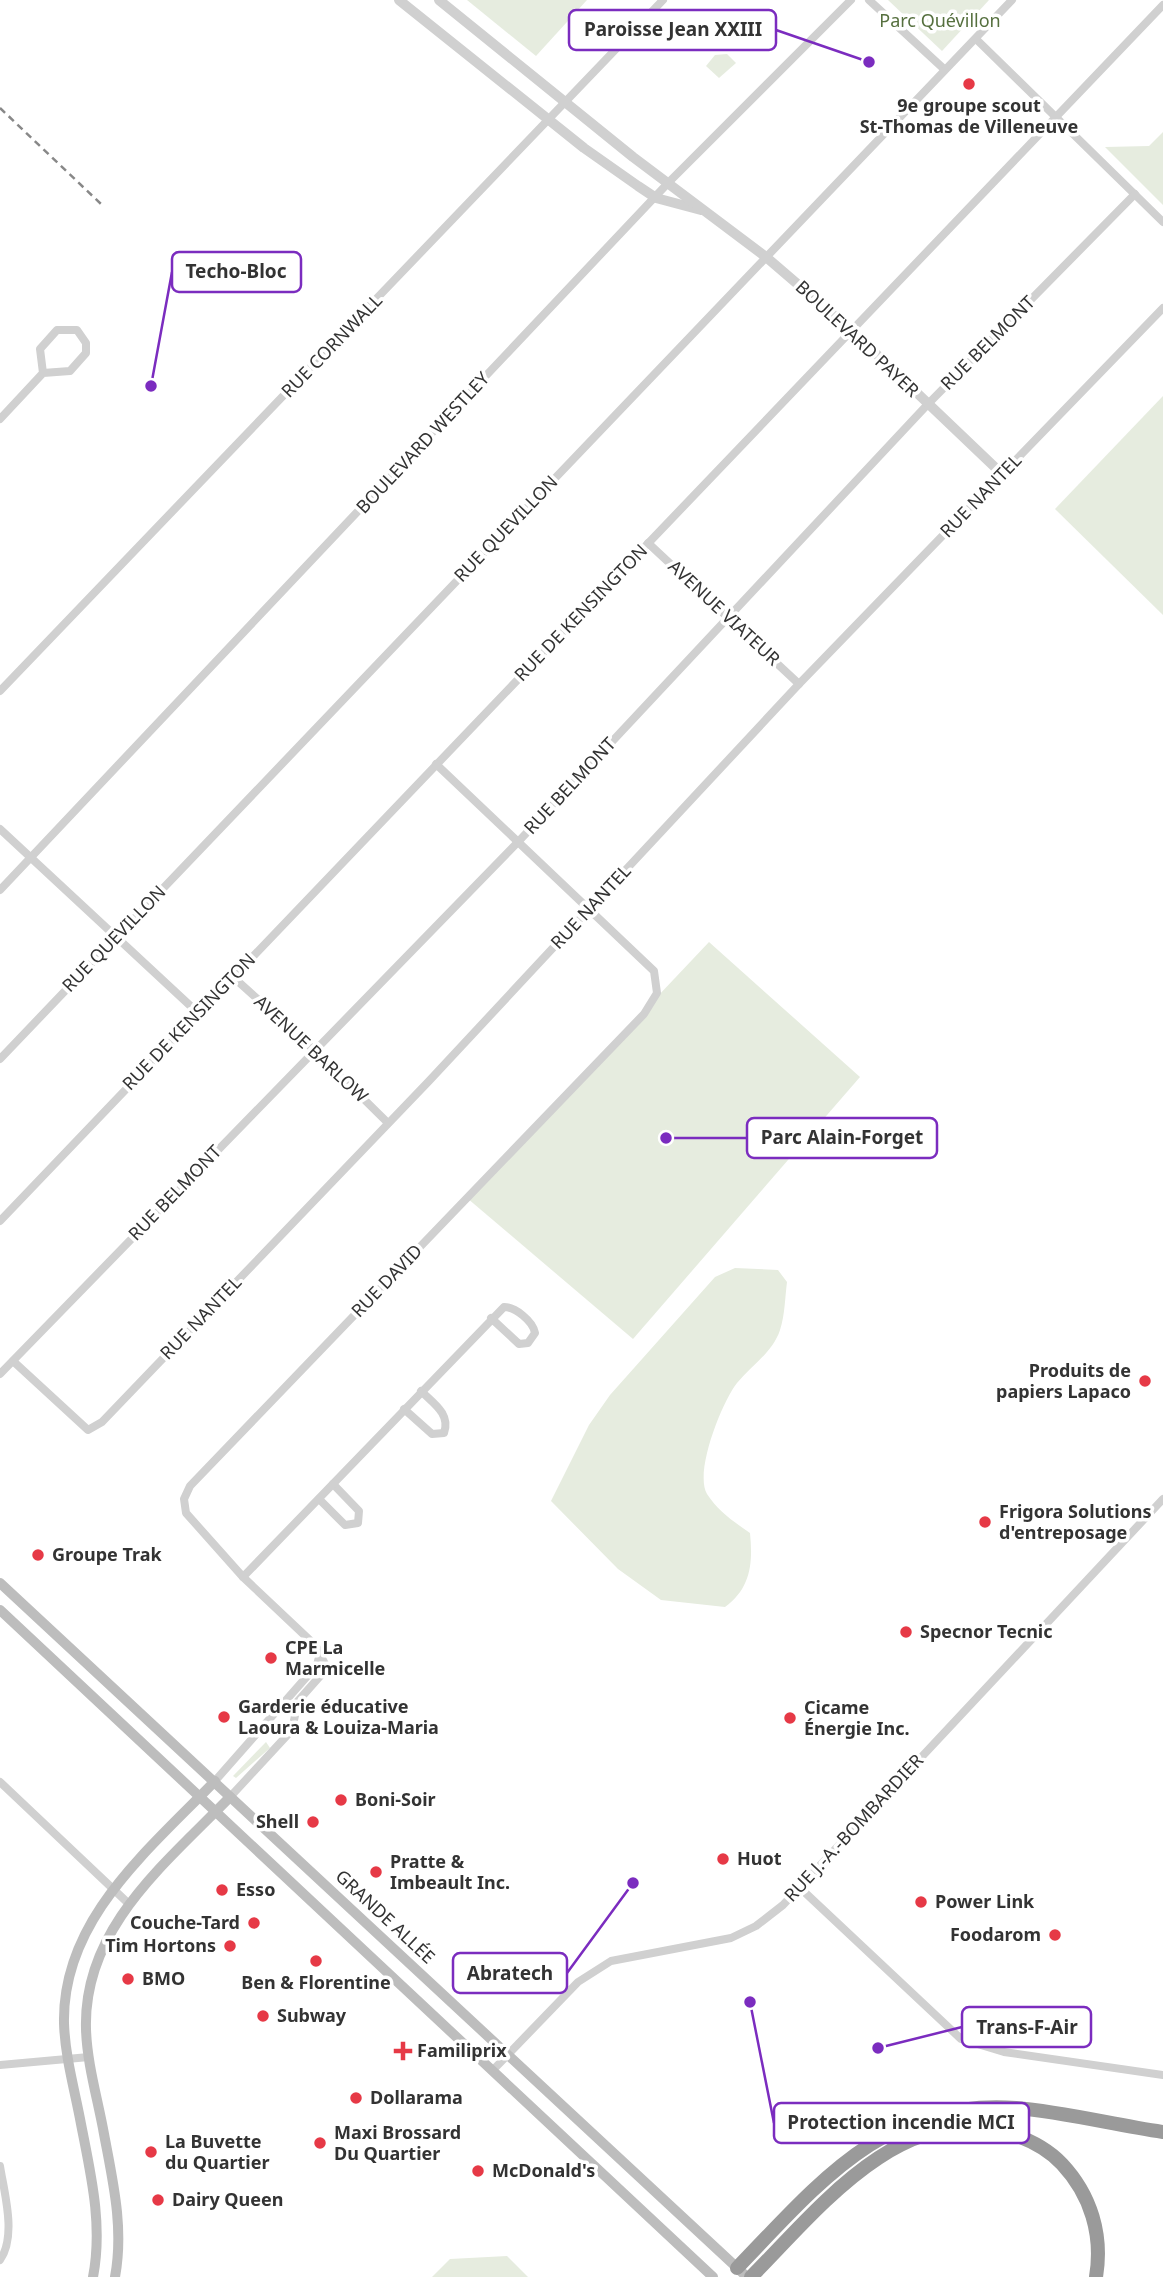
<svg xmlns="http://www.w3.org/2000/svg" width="1163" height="2277" viewBox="0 0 1163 2277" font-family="'Noto Sans',sans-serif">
	<rect width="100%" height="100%" fill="#fff"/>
	<g fill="#e6ecdf">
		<path d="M 467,0 L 587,0 L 536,56 Z"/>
		<path d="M 888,0 L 989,0 L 942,51 Z"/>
		<path d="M 727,54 L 736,63 L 719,78 L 706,66 L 715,55 Z"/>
		<path d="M 1163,132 L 1163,205 L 1105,147 L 1149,146 Z"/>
		<path d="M 1163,396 L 1163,615 L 1055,509 Z"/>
		<path d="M 709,942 L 860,1077 L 633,1339 L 467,1198 Z"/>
		<path d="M 735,1268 L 778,1270 L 787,1282 C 785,1297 785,1315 780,1330 C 773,1352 751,1366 737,1383 C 722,1402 694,1472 707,1494 C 718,1511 734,1522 750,1533 C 753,1563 751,1588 725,1607 L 661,1600 L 618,1569 L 551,1501 L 589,1425 L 610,1395 L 715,1277 Z"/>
		<path d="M 266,1742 L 270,1748 L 236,1778 L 233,1776 Z"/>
		<path d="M 507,2256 L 528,2277 L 432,2277 L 450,2259 Z"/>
	</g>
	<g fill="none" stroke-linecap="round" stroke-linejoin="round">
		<g stroke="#d0d0d0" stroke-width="8">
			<path d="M 869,0 L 944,69"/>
			<path d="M 976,39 L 1163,222"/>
			<path d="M 0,419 L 43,373 L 70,371 L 86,353 L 86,343 L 77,330 L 57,330 L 40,349 L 43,373"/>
			<path d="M 648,543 L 799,684"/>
			<path d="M 0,691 L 663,0"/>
			<path d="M 0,829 L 197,1012"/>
			<path d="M 0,890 L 669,182 L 851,0"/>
			<path d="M 232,976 L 313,1049 L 388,1123"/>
			<path d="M 0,1059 L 1012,0"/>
			<path d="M 0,1221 L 1163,5"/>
			<path d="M 13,1361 L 88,1430 L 102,1422 L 429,1081 L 799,684 L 1163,308"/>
			<path d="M 0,1374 L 518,842 L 928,404 L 1135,194"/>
			<path d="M 404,1409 L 432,1434 L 444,1433 C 451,1414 433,1403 421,1391"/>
			<path d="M 319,1499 L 345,1525 L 358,1523 L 359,1511 L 333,1484"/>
			<path d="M 243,1577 L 504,1307 C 515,1307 533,1321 535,1333 L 528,1343 L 519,1344 L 491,1318"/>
			<path d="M 215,1781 L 317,1665 L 320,1653"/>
			<path d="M 0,1782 L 129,1904"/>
			<path d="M 230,1797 L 292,1730 L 298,1701 L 321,1675 L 325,1664 L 316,1646 L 243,1577 L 186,1513 L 184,1499 L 190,1486 L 644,1014 L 657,993 L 654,971 L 436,764"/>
			<path d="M 798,1886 L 961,2039 L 1004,2052 L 1163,2075"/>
			<path d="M 0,2065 L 89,2057"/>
			<path d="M 493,2070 L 578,1982 L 611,1961 L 731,1938 L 756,1926 L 783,1905 L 1163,1499"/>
			<path d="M 0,2166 C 4,2192 17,2236 0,2260"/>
		</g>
		<g stroke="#d0d0d0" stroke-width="10">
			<path d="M 399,0 L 584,148 L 638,186 L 656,198 L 701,210"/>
			<path d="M 439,0 L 633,157 L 766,257 L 851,330 L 1002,474"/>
		</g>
		<g stroke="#bdbdbd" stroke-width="10">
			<path d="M 0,1583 L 747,2277"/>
			<path d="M 0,1610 L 713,2277"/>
			<path d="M 93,2277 C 103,2225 91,2175 81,2124 C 75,2091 65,2057 64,2023 C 62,1919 149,1850 215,1781"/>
			<path d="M 115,2277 C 124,2228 113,2182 104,2134 C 98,2100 87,2064 86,2029 C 83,1928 165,1864 230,1797"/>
		</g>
		<g stroke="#9a9a9a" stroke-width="14">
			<path d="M 737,2268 C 818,2184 886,2098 1016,2108 C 1065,2112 1114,2125 1163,2132"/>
			<path d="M 751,2277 C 815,2213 897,2105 1002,2131 C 1024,2137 1046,2147 1062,2164 C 1091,2195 1103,2235 1096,2277"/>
		</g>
		<path stroke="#888" stroke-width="2.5" stroke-dasharray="7 5" stroke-linecap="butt" d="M 0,108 L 101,204"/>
	</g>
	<g fill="#e63946" stroke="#fff" stroke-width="2.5">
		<circle cx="969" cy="84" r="7"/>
		<circle cx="1145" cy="1381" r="7"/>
		<circle cx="985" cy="1522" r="7"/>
		<circle cx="38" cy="1555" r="7"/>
		<circle cx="906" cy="1632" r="7"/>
		<circle cx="271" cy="1658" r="7"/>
		<circle cx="224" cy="1717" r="7"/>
		<circle cx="790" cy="1718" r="7"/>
		<circle cx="341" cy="1800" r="7"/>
		<circle cx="313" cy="1822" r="7"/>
		<circle cx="723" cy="1859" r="7"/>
		<circle cx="376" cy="1872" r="7"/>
		<circle cx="222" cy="1890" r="7"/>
		<circle cx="921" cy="1902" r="7"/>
		<circle cx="254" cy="1923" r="7"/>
		<circle cx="1055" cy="1935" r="7"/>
		<circle cx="230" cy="1946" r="7"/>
		<circle cx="316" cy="1961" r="7"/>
		<circle cx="128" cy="1979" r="7"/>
		<circle cx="263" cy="2016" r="7"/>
		<path d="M399.5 2040.5h7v7h7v7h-7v7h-7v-7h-7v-7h7z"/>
		<circle cx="356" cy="2098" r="7"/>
		<circle cx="320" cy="2143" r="7"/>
		<circle cx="151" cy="2152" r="7"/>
		<circle cx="478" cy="2171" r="7"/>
		<circle cx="158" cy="2200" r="7"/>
	</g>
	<g text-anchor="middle" stroke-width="7" stroke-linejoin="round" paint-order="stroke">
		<g font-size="18" fill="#56703f" stroke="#fff">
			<text x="940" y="27">Parc Quévillon</text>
		</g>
		<g font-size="18" font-weight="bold" fill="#333" stroke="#fff" text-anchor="start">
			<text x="969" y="112" text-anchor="middle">9e groupe scout<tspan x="969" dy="21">St-Thomas de Villeneuve</tspan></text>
			<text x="1131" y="1377" text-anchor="end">Produits de<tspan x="1131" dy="21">papiers Lapaco</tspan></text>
			<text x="999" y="1518">Frigora Solutions<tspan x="999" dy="21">d'entreposage</tspan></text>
			<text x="52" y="1561">Groupe Trak</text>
			<text x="920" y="1638">Specnor Tecnic</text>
			<text x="285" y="1654">CPE La<tspan x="285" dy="21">Marmicelle</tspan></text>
			<text x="238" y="1713">Garderie éducative<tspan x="238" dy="21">Laoura &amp; Louiza-Maria</tspan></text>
			<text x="804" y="1714">Cicame<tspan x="804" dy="21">Énergie Inc.</tspan></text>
			<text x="355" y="1806">Boni-Soir</text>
			<text x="299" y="1828" text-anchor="end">Shell</text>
			<text x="737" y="1865">Huot</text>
			<text x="390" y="1868">Pratte &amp;<tspan x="390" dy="21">Imbeault Inc.</tspan></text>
			<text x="236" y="1896">Esso</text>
			<text x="935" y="1908">Power Link</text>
			<text x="240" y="1929" text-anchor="end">Couche-Tard</text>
			<text x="1041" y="1941" text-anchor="end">Foodarom</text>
			<text x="216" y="1952" text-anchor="end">Tim Hortons</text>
			<text x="142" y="1985">BMO</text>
			<text x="316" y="1989" text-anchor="middle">Ben &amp; Florentine</text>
			<text x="277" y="2022">Subway</text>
			<text x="417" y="2057">Familiprix</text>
			<text x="370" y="2104">Dollarama</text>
			<text x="334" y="2139">Maxi Brossard<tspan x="334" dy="21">Du Quartier</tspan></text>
			<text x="165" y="2148">La Buvette<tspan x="165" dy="21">du Quartier</tspan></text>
			<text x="492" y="2177">McDonald's</text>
			<text x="172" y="2206">Dairy Queen</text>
		</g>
		<g font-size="18" fill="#333" stroke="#fff">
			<text transform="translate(857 339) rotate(43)" y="6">BOULEVARD PAYER</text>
			<text transform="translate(988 343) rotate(-45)" y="6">RUE BELMONT</text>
			<text transform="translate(332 346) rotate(-46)" y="6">RUE CORNWALL</text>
			<text transform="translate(423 443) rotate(-47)" y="6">BOULEVARD WESTLEY</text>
			<text transform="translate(981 496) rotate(-46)" y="6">RUE NANTEL</text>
			<text transform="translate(506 529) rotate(-46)" y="6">RUE QUEVILLON</text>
			<text transform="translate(581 613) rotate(-46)" y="6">RUE DE KENSINGTON</text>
			<text transform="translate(724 613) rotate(43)" y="6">AVENUE VIATEUR</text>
			<text transform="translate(570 786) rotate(-47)" y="6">RUE BELMONT</text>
			<text transform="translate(591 907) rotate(-47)" y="6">RUE NANTEL</text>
			<text transform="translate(114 939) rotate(-46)" y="6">RUE QUEVILLON</text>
			<text transform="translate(189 1022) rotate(-46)" y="6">RUE DE KENSINGTON</text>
			<text transform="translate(311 1049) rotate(43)" y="6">AVENUE BARLOW</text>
			<text transform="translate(175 1193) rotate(-46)" y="6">RUE BELMONT</text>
			<text transform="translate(387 1281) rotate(-46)" y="6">RUE DAVID</text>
			<text transform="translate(201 1318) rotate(-46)" y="6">RUE NANTEL</text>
			<text transform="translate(854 1828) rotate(-47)" y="6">RUE J.-A.-BOMBARDIER</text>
			<text transform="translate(385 1917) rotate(43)" y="6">GRANDE ALLÉE</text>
		</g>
	</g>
	<path fill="none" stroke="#7b2cbf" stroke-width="2.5" d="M869 62L776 30M151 386L172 272M666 1138L747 1138M633 1883L567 1973M878 2048L962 2027M750 2002L774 2123"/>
	<g fill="#7b2cbf" stroke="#fff" stroke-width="2.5">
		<circle cx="869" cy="62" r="7"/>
		<circle cx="151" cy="386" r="7"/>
		<circle cx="666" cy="1138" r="7"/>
		<circle cx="633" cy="1883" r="7"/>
		<circle cx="878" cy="2048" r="7"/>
		<circle cx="750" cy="2002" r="7"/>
	</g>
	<g fill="#fff" stroke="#7b2cbf" stroke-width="2.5">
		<rect x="569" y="10" width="207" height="40" rx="7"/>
		<rect x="172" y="252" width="129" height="40" rx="7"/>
		<rect x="747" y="1118" width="190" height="40" rx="7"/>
		<rect x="453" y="1953" width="114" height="40" rx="7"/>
		<rect x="962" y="2007" width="129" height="40" rx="7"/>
		<rect x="774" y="2103" width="255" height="40" rx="7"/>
	</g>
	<g font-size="19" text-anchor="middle" font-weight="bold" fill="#333">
		<text x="673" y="36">Paroisse Jean XXIII</text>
		<text x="236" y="278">Techo-Bloc</text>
		<text x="842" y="1144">Parc Alain-Forget</text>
		<text x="510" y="1980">Abratech</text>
		<text x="1027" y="2034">Trans-F-Air</text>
		<text x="901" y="2129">Protection incendie MCI</text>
	</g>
</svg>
